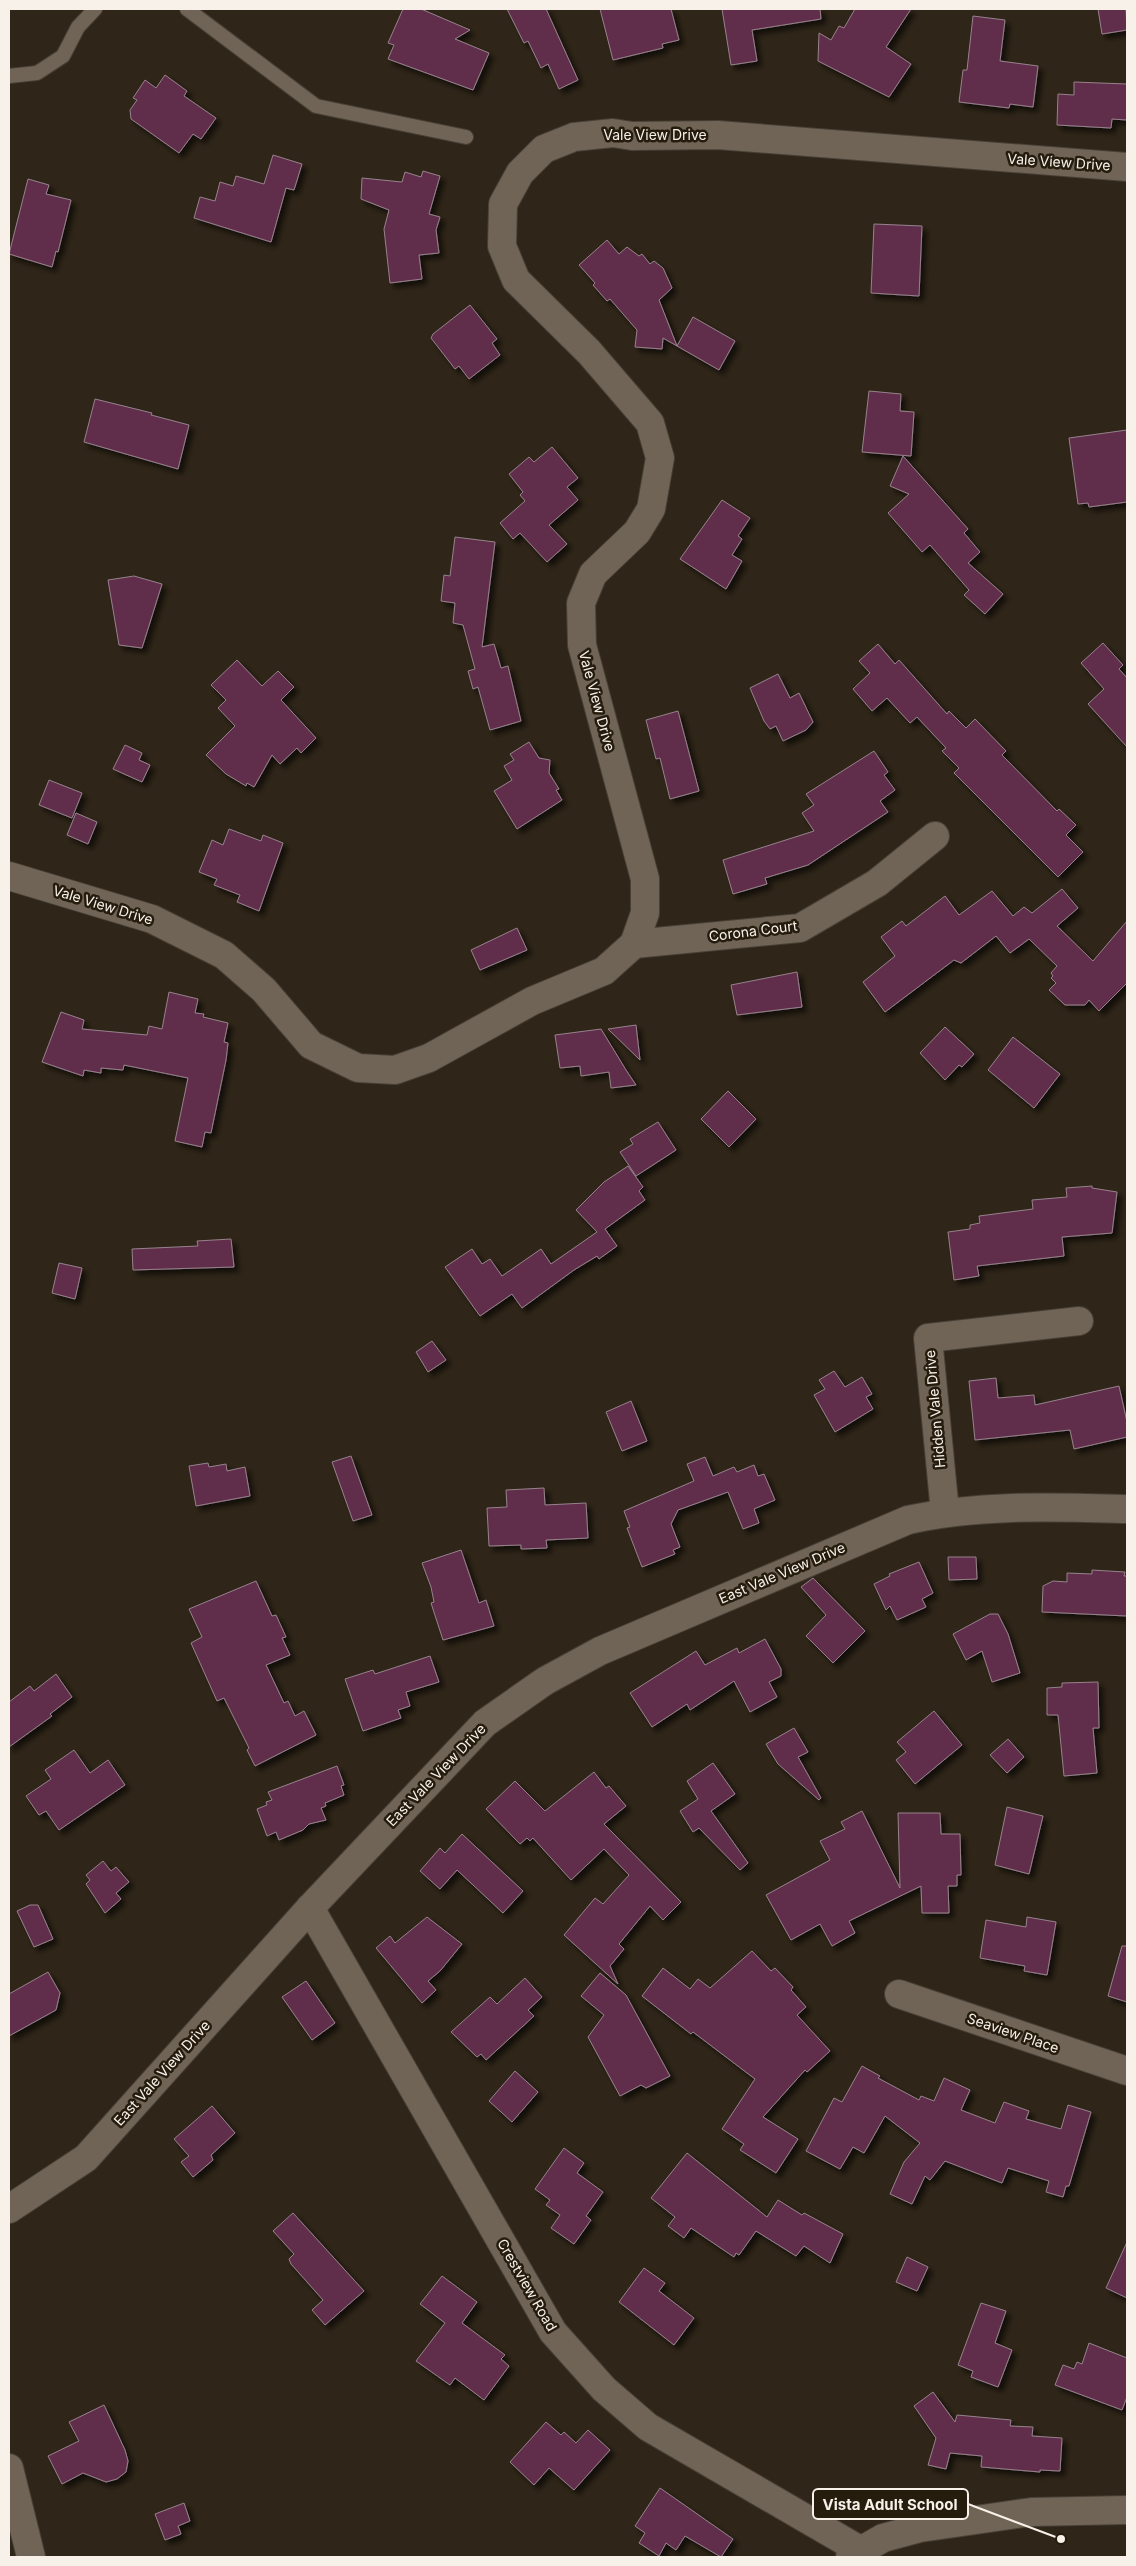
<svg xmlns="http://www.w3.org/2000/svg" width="1136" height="2566" viewBox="0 0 1136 2566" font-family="Inter,sans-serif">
	<defs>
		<filter id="shadow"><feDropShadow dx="4.5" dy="4.5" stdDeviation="2.5" flood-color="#0009"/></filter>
	</defs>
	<rect width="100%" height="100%" fill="#2f2518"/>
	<g fill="#612e4b" stroke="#96828c" filter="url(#shadow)">
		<path d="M 403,9 L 421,9 L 470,30 L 455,39 L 489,53 L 473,90 L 388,59 L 394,45 L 388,43 Z"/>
		<path d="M 507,9 L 546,9 L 578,80 L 559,89 L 548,64 L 541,68 L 528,41 L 524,43 Z"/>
		<path d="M 600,9 L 671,9 L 679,40 L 662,44 L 663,48 L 613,60 Z"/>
		<path d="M 722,9 L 820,9 L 821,19 L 752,30 L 757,61 L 731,65 Z"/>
		<path d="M 855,9 L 911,9 L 886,47 L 911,64 L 889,97 L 818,61 L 819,33 L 831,40 L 839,26 L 844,28 Z"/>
		<path d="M 1098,9 L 1126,9 L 1127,30 L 1102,34 Z"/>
		<path d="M 973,16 L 1005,20 L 1000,61 L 1038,66 L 1033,107 L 1010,104 L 1009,108 L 959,102 L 963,70 L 967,70 Z"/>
		<path d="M 165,75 L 187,91 L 184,96 L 216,118 L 201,139 L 193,134 L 179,153 L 131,119 L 130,110 L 137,100 L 133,98 L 145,80 L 156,88 Z"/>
		<path d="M 1074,82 L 1127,84 L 1127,120 L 1112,119 L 1111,128 L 1057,125 L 1058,94 L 1074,95 Z"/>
		<path d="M 273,155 L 302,164 L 294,190 L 286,188 L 271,242 L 194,218 L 200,197 L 215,201 L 220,182 L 233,186 L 236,176 L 264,184 Z"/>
		<path d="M 423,171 L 440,176 L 429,214 L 440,217 L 436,230 L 439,253 L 419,255 L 422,279 L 390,283 L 384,229 L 389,210 L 361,199 L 362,178 L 402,182 L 405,172 L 421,177 Z"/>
		<path d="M 28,179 L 49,185 L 46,194 L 71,200 L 58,252 L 56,251 L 52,267 L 9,254 Z"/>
		<path d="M 874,224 L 922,226 L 919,296 L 871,293 Z"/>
		<path d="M 607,240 L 619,254 L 627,247 L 639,256 L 642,254 L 650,264 L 654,261 L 663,268 L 672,288 L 659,300 L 677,346 L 693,317 L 735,341 L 719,370 L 663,338 L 662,349 L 635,347 L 637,330 L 610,299 L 607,301 L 593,285 L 595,283 L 579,265 Z"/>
		<path d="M 470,305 L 497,339 L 492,343 L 500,355 L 469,379 L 459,366 L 455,369 L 431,338 L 433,334 Z"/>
		<path d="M 869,391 L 901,394 L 900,411 L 914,412 L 911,456 L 862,452 Z"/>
		<path d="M 95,399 L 152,413 L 151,415 L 189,425 L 178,469 L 84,442 Z"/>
		<path d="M 1127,430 L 1127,502 L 1089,507 L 1088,503 L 1078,504 L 1069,438 Z"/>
		<path d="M 552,447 L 578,478 L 567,487 L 578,500 L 549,525 L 567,544 L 547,562 L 520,533 L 513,539 L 500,523 L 525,501 L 520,495 L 523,492 L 509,474 L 529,457 L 534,462 Z"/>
		<path d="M 903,456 L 968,529 L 964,533 L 980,552 L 968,563 L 1003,594 L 985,614 L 964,595 L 969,590 L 930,545 L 922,552 L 888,513 L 909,494 L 890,486 Z"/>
		<path d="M 722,500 L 750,518 L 738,536 L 742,539 L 732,555 L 742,561 L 726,589 L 680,559 Z"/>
		<path d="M 455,537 L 495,542 L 482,647 L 494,644 L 501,668 L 508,666 L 521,721 L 490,730 L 478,687 L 473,689 L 468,671 L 475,669 L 463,625 L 453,623 L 455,603 L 441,601 L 444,575 L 450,576 Z"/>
		<path d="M 134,576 L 162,584 L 142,648 L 119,645 L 108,580 Z"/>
		<path d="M 1103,643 L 1123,665 L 1119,669 L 1127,678 L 1127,747 L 1088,704 L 1104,689 L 1081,663 Z"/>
		<path d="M 878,644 L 895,664 L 899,660 L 947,714 L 949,711 L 966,728 L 975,719 L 1006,751 L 1002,755 L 1057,811 L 1059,809 L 1076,825 L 1066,835 L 1083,852 L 1058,877 L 954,773 L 959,768 L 942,751 L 946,748 L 917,717 L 910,723 L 887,698 L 872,711 L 853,689 L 870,673 L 859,661 Z"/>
		<path d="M 237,660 L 262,686 L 278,671 L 294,687 L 281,700 L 316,738 L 301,753 L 297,748 L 280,764 L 272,755 L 254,787 L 247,783 L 246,786 L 226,774 L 206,755 L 235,726 L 218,708 L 226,700 L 211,685 Z"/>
		<path d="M 778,674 L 790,698 L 799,693 L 813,722 L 806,730 L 783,741 L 776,726 L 770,729 L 764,721 L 750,688 Z"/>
		<path d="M 678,711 L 699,791 L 670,799 L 660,758 L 656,759 L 646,720 Z"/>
		<path d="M 529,742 L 539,758 L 550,760 L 549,773 L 559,789 L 556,790 L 562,800 L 517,829 L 494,791 L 512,780 L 504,766 L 514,760 L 510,754 Z"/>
		<path d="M 125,745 L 142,753 L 139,760 L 150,765 L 142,782 L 113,769 Z"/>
		<path d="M 874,751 L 888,772 L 884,775 L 895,790 L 880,801 L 888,812 L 808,865 L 765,878 L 767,884 L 733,894 L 723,860 L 814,831 L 802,813 L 814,805 L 806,794 Z"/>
		<path d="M 49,780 L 82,793 L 72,818 L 39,805 Z"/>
		<path d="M 76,813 L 97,822 L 88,844 L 67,835 Z"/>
		<path d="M 229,829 L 261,841 L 263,835 L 283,843 L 259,911 L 237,902 L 240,895 L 214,885 L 217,879 L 199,872 L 212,840 L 223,845 Z"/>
		<path d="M 1062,889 L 1078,908 L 1057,926 L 1093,961 L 1127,921 L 1127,983 L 1099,1011 L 1089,1000 L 1085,1005 L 1065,1005 L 1049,990 L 1056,983 L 1051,978 L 1053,976 L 1051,973 L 1057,966 L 1029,939 L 1010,953 L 996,936 L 961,963 L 954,960 L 885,1012 L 863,982 L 895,956 L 881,937 L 902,921 L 906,926 L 945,896 L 959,915 L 992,891 L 1013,916 L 1024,907 L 1032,913 Z"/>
		<path d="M 517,928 L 527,950 L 480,970 L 471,950 Z"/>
		<path d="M 797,972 L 802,1007 L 737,1015 L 731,985 Z"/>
		<path d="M 169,992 L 198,999 L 195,1013 L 204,1014 L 203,1017 L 228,1023 L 224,1042 L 228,1043 L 226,1060 L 211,1133 L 205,1132 L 202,1147 L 175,1141 L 188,1078 L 124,1065 L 123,1070 L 101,1068 L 101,1073 L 84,1070 L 83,1076 L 42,1062 L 61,1012 L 84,1020 L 82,1029 L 147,1035 L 149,1026 L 162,1029 Z"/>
		<path d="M 636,1025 L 640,1060 L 608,1029 Z"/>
		<path d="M 945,1027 L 974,1054 L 962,1067 L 959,1065 L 945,1080 L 920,1053 Z"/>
		<path d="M 601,1029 L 626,1070 L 636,1085 L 611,1088 L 609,1072 L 581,1076 L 580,1066 L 560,1068 L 555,1035 Z"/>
		<path d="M 1013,1037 L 1060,1074 L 1034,1108 L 988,1070 Z"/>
		<path d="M 728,1091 L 756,1119 L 729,1147 L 701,1119 Z"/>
		<path d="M 658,1122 L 676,1150 L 636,1176 L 620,1152 L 633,1144 L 630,1139 Z"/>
		<path d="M 628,1166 L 643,1187 L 639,1191 L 645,1200 L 605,1229 L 617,1246 L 599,1259 L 597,1256 L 574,1270 L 522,1308 L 512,1294 L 480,1316 L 445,1267 L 472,1249 L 482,1264 L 490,1259 L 502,1276 L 541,1249 L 551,1264 L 597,1232 L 576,1210 L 604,1182 Z"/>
		<path d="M 1092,1186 L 1092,1188 L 1117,1192 L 1112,1233 L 1062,1237 L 1064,1256 L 977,1266 L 979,1276 L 954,1280 L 948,1232 L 970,1229 L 970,1225 L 980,1223 L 979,1216 L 1033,1209 L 1032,1200 L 1067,1197 L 1066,1188 Z"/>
		<path d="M 231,1239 L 234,1267 L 133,1270 L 132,1249 L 198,1246 L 197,1241 Z"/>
		<path d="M 59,1263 L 82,1268 L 75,1299 L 52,1293 Z"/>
		<path d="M 432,1341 L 446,1360 L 428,1372 L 416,1352 Z"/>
		<path d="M 834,1371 L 845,1387 L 862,1377 L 872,1394 L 866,1397 L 873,1409 L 835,1432 L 814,1395 L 825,1389 L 819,1380 Z"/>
		<path d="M 996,1378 L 998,1398 L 1034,1395 L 1035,1405 L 1119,1386 L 1127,1422 L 1127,1437 L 1074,1449 L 1070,1430 L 975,1440 L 969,1381 Z"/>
		<path d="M 631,1401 L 647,1441 L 622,1451 L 606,1412 Z"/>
		<path d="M 351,1456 L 372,1515 L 353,1521 L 332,1462 Z"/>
		<path d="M 705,1457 L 713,1476 L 734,1467 L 737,1472 L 754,1465 L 758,1476 L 764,1474 L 775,1500 L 754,1509 L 759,1523 L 743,1529 L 728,1492 L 678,1510 L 671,1524 L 680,1547 L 673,1550 L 675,1554 L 642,1567 L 627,1528 L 630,1527 L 624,1511 L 694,1481 L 687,1464 Z"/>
		<path d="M 208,1463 L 209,1467 L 226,1464 L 227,1471 L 245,1467 L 250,1496 L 196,1506 L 189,1466 Z"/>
		<path d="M 544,1488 L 545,1505 L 586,1503 L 588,1538 L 546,1540 L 547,1548 L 521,1549 L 521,1545 L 489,1546 L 487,1508 L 507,1507 L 506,1490 Z"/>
		<path d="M 461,1550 L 479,1603 L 486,1600 L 494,1626 L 443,1640 L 431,1603 L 434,1602 L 431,1587 L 422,1563 Z"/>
		<path d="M 948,1557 L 976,1557 L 977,1579 L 949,1580 Z"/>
		<path d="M 919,1562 L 933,1593 L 922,1599 L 926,1607 L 897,1620 L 890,1606 L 886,1610 L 874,1584 L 890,1576 L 889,1574 Z"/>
		<path d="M 1092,1570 L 1125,1572 L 1124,1576 L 1127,1576 L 1127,1616 L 1042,1612 L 1043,1586 L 1053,1581 L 1067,1582 L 1067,1573 L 1092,1574 Z"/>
		<path d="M 813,1578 L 865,1631 L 833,1663 L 806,1636 L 826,1615 L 801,1587 Z"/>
		<path d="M 256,1581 L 272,1616 L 276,1615 L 286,1637 L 282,1638 L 290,1655 L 266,1665 L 284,1703 L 288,1701 L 295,1716 L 304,1711 L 316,1735 L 255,1766 L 247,1750 L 249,1748 L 224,1698 L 217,1701 L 191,1643 L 202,1637 L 189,1609 Z"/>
		<path d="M 990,1614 L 998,1614 L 1008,1634 L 1020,1673 L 992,1682 L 982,1651 L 966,1660 L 953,1634 Z"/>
		<path d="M 765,1639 L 781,1669 L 781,1676 L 769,1682 L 777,1697 L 750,1712 L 734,1681 L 690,1710 L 687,1704 L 652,1727 L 630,1693 L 696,1651 L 705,1665 L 737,1648 L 739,1653 Z"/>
		<path d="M 430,1656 L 439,1682 L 406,1692 L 410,1706 L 398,1710 L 401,1718 L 363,1731 L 345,1679 L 373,1670 L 375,1674 Z"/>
		<path d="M 56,1674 L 72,1697 L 50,1714 L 52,1716 L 9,1747 L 9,1702 L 30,1686 L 34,1691 Z"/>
		<path d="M 1098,1682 L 1099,1728 L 1093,1728 L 1097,1773 L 1064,1776 L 1058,1715 L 1047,1715 L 1047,1688 L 1062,1687 L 1062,1683 Z"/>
		<path d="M 934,1711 L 962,1745 L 915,1784 L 896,1760 L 906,1752 L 897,1742 Z"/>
		<path d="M 794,1728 L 808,1752 L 798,1757 L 821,1798 L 819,1800 L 778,1764 L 766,1744 Z"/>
		<path d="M 1008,1739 L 1024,1757 L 1007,1773 L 990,1755 Z"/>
		<path d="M 74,1750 L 90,1773 L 108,1760 L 125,1785 L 59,1830 L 46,1811 L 39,1815 L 26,1796 L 51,1779 L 45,1770 Z"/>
		<path d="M 713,1763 L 735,1794 L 711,1811 L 748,1863 L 740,1870 L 699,1828 L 693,1832 L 680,1811 L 698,1799 L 687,1781 Z"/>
		<path d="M 337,1766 L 344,1785 L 341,1786 L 344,1795 L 325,1803 L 326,1806 L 321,1808 L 326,1820 L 309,1824 L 303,1830 L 279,1840 L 276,1832 L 267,1836 L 257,1809 L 267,1805 L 266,1802 L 272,1800 L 268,1792 Z"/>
		<path d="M 594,1772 L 606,1788 L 609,1786 L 626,1806 L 604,1824 L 681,1902 L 663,1920 L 650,1906 L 619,1944 L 624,1949 L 610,1966 L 618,1984 L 564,1935 L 595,1898 L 603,1904 L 629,1875 L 604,1849 L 571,1880 L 533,1838 L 530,1841 L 527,1838 L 520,1844 L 486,1809 L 515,1781 L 545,1811 Z"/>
		<path d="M 1007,1807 L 1043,1816 L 1029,1874 L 995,1865 Z"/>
		<path d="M 862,1811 L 900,1888 L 898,1813 L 940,1813 L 941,1834 L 960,1834 L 961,1875 L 957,1875 L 957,1886 L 948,1886 L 949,1913 L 922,1913 L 921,1886 L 849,1921 L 855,1933 L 832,1946 L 820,1924 L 791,1940 L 766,1895 L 830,1860 L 820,1841 L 845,1829 L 841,1822 Z"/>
		<path d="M 462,1834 L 523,1891 L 503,1913 L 457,1870 L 440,1889 L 420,1871 L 440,1848 L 445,1853 Z"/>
		<path d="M 103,1861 L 111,1871 L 116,1867 L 129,1882 L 116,1893 L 121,1899 L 105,1913 L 86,1884 L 90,1880 L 86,1875 Z"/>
		<path d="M 30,1905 L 38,1905 L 53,1939 L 34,1947 L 17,1911 Z"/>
		<path d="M 427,1917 L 462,1944 L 440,1971 L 428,1981 L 436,1990 L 422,2003 L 376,1948 L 390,1936 L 395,1943 Z"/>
		<path d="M 1027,1917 L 1056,1922 L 1047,1975 L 1024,1971 L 1025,1966 L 980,1958 L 986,1920 L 1026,1927 Z"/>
		<path d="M 1122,1946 L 1127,1946 L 1127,2002 L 1108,1996 Z"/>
		<path d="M 752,1951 L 771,1971 L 775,1968 L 793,1987 L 791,1990 L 806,2007 L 797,2015 L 830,2051 L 807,2072 L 805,2070 L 763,2117 L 798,2139 L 776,2173 L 740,2150 L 744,2144 L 722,2129 L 755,2079 L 693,2032 L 691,2034 L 642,1996 L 663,1968 L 690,1989 L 698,1979 L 710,1988 Z"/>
		<path d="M 48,1972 L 60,1993 L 56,2010 L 9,2036 L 9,1994 Z"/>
		<path d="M 600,1973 L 626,1995 L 670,2076 L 646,2088 L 641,2085 L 620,2096 L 588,2037 L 604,2015 L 581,1996 Z"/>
		<path d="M 525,1978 L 542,1997 L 528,2010 L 534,2016 L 486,2060 L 481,2054 L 477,2057 L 451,2032 L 490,1997 L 497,2004 Z"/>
		<path d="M 306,1981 L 335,2023 L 312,2040 L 282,1997 Z"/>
		<path d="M 862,2066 L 880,2076 L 878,2078 L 919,2100 L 921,2096 L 934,2101 L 944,2078 L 970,2090 L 961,2110 L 995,2123 L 1004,2102 L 1029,2111 L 1026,2119 L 1061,2129 L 1068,2105 L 1091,2112 L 1069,2186 L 1066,2186 L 1063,2197 L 1046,2192 L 1049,2181 L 1008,2168 L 1002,2183 L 945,2161 L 930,2180 L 925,2176 L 912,2204 L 890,2194 L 904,2162 L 920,2143 L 885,2116 L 864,2153 L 853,2147 L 840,2169 L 806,2151 L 834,2098 L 842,2102 Z"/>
		<path d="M 515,2071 L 538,2092 L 512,2122 L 489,2101 Z"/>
		<path d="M 212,2106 L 235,2133 L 211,2155 L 213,2160 L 193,2177 L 181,2162 L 189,2156 L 174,2139 Z"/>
		<path d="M 564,2148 L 584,2163 L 577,2173 L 603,2192 L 586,2216 L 591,2220 L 574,2244 L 551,2228 L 560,2215 L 546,2205 L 550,2200 L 535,2189 Z"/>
		<path d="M 687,2153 L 767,2217 L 778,2200 L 802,2215 L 804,2213 L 843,2234 L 830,2263 L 804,2246 L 796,2256 L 756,2231 L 739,2255 L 736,2253 L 734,2257 L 691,2228 L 684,2238 L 668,2226 L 675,2217 L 651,2198 Z"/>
		<path d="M 293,2213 L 364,2291 L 325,2325 L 312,2310 L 323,2300 L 291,2264 L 289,2259 L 294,2254 L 273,2231 Z"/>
		<path d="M 1127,2242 L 1127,2298 L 1106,2288 Z"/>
		<path d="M 907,2257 L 928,2267 L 917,2291 L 896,2282 Z"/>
		<path d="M 644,2268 L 665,2283 L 659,2291 L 694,2318 L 674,2345 L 619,2302 Z"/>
		<path d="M 442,2276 L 477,2302 L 462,2323 L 505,2355 L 501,2359 L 509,2366 L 484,2400 L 455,2378 L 450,2385 L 416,2361 L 445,2323 L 420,2304 Z"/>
		<path d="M 981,2303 L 1006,2311 L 995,2343 L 1012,2350 L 998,2387 L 971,2377 L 973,2371 L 958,2365 Z"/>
		<path d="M 1089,2343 L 1127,2358 L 1127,2397 L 1122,2410 L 1055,2385 L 1063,2365 L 1074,2369 L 1077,2362 L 1082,2364 Z"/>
		<path d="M 933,2392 L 955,2422 L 957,2415 L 1011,2420 L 1010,2426 L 1033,2427 L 1032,2436 L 1062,2438 L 1060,2471 L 1040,2470 L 1040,2472 L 981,2467 L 982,2456 L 950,2453 L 946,2469 L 928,2465 L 936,2438 L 914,2406 Z"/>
		<path d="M 104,2405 L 125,2450 L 128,2461 L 126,2472 L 117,2479 L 106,2482 L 83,2473 L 62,2484 L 48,2456 L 79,2441 L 69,2422 Z"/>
		<path d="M 546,2422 L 561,2435 L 564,2432 L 576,2443 L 588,2430 L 610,2450 L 574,2490 L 549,2468 L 534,2485 L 510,2462 Z"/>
		<path d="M 660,2488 L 733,2539 L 721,2557 L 685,2536 L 676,2550 L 666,2543 L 659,2556 L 639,2543 L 645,2533 L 635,2526 Z"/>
		<path d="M 184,2503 L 190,2521 L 178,2526 L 181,2534 L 165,2540 L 155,2514 Z"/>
	</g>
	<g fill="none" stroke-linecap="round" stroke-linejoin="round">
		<g stroke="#484036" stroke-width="16">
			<g id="lane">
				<path d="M 187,9 L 316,106 L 466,137"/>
				<path d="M 9,76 L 37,73 L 63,56 L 78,27 L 95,9"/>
			</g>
		</g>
		<g stroke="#484036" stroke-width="30">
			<g id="street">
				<path d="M 634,944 L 800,928 L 877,883 L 935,836"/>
				<path d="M 945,1512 L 928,1338 L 1079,1321"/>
				<path d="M 899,1994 L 1127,2071"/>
				<path d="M 9,2468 L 31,2557"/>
			</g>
		</g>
		<g stroke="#484036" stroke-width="30">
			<g id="secondary">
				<path d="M 9,876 L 152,919 L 224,955 L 264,990 L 311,1045 L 358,1068 L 395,1070 L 429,1058 L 532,1001 L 604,971 L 634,944 L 645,913 L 645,879 L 582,645 L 581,603 L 593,574 L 637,532 L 651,509 L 660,458 L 650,423 L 589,352 L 516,280 L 502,246 L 503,204 L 520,173 L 544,149 L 574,137 L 613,133 L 632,136 L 718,135 L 1127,167"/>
				<path d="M 310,1908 L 553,2332 L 604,2389 L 648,2427 L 860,2550"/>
				<path d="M 9,2209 L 86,2158 L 310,1908 L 485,1723 L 545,1681 L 600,1651 L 908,1520 C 980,1504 1054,1507 1127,1509"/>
				<path d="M 850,2557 L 883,2538 L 920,2528 L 1031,2512 L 1127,2510"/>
			</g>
		</g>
		<use href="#lane" stroke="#6f6455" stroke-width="14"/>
		<use href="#street" stroke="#6f6455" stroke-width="28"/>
		<use href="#secondary" stroke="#6f6455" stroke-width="28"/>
	</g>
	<g text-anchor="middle" stroke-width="5" stroke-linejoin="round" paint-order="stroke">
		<g font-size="14" fill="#f8f1e9" stroke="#251c0e">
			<text x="655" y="140">Vale View Drive</text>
			<text transform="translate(1059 162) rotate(4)" y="5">Vale View Drive</text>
			<text transform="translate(597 701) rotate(75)" y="5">Vale View Drive</text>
			<text transform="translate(103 905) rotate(17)" y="5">Vale View Drive</text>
			<text transform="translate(753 931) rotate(-7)" y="5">Corona Court</text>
			<text transform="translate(935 1409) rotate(-95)" y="5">Hidden Vale Drive</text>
			<text transform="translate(782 1573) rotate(-23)" y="5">East Vale View Drive</text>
			<text transform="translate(436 1775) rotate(-46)" y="5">East Vale View Drive</text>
			<text transform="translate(1013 2033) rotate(19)" y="5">Seaview Place</text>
			<text transform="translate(162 2073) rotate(-48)" y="5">East Vale View Drive</text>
			<text transform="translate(527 2285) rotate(60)" y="5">Crestview Road</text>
		</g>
	</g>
	<path fill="none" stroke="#f8f1e9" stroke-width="2" d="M1061 2539L968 2504"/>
	<circle fill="#f8f1e9" stroke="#251c0e" stroke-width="2" cx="1061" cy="2539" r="5"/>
	<rect fill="#251c0e" stroke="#f8f1e9" stroke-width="2" x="813" y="2489" width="155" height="30" rx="5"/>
	<g font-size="15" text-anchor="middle" font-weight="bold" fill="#f8f1e9">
		<text x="890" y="2510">Vista Adult School</text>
	</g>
	<rect width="1136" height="2566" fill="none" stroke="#f8f1e9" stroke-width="20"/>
</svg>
